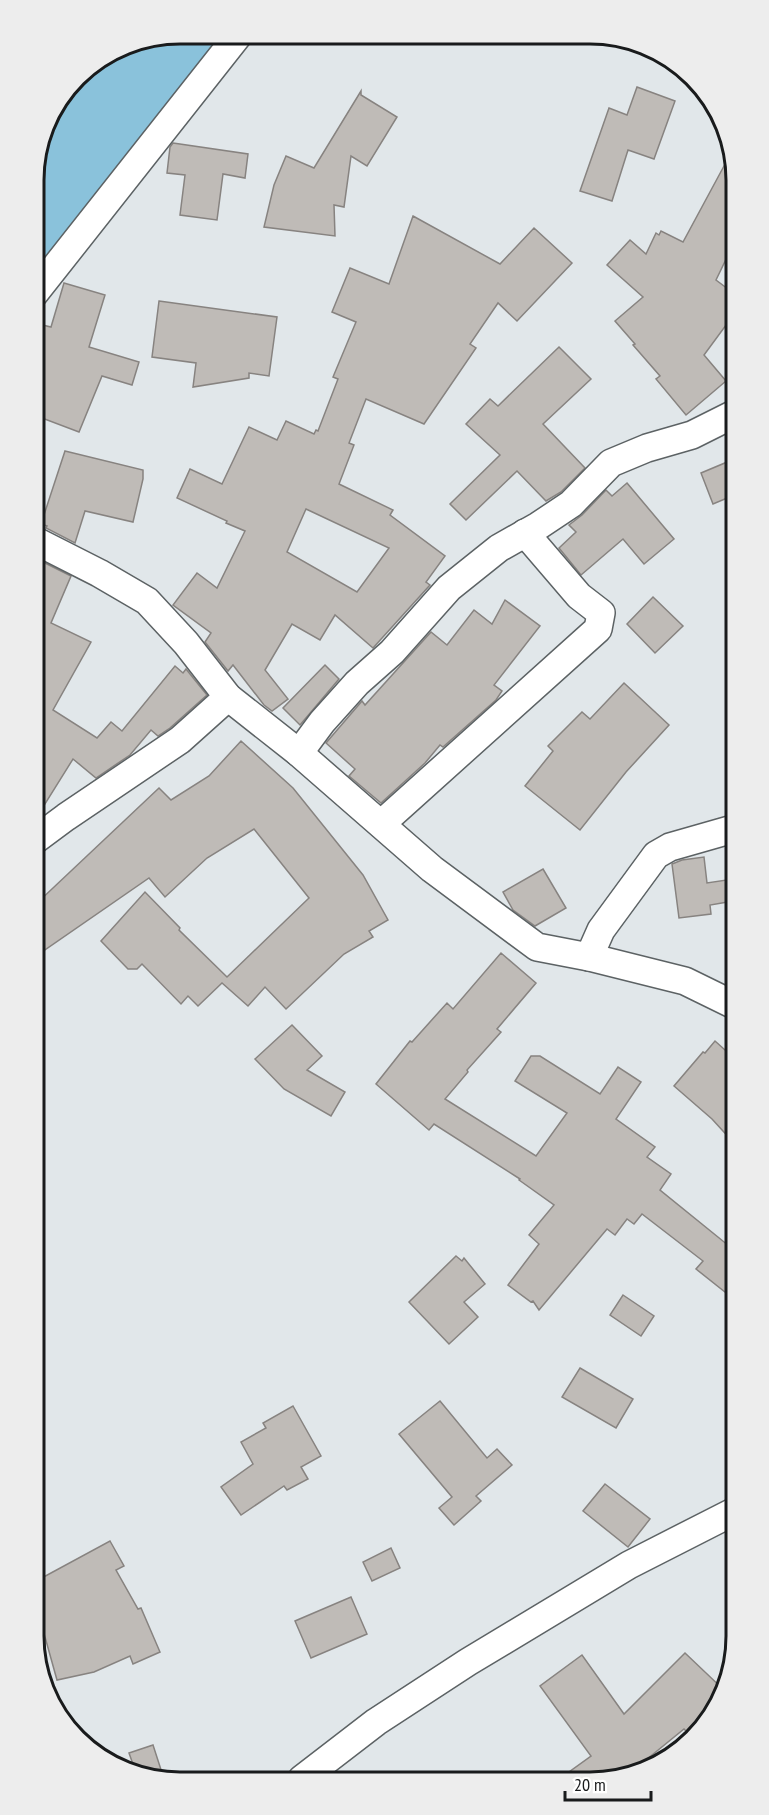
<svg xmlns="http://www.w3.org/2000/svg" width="769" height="1815" viewBox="0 0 769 1815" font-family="'PT Sans Narrow',sans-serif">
	<rect width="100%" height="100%" fill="#e1e7ea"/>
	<path fill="#8ac2db" d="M 180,33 L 233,33 L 34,280 L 33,170 L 48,115 L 83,70 L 124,44 Z"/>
	<g fill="#bfbbb7" stroke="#878380" stroke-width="1.5" fill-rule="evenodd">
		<path d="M 637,87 L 675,101 L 654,159 L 628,150 L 612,201 L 580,191 L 609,108 L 627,115 Z"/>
		<path d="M 361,91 L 361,95 L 397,117 L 367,166 L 351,156 L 344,207 L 334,205 L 335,236 L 264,227 L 274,185 L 286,156 L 314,168 Z"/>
		<path d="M 173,143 L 248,154 L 245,178 L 223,174 L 217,220 L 180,215 L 185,175 L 167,173 L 170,147 Z"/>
		<path d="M 731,153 L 731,249 L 716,280 L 732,292 L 732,317 L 704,355 L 726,381 L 686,415 L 656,379 L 660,376 L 633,345 L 635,344 L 615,321 L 643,297 L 607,265 L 630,240 L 646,254 L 656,233 L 659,235 L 661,231 L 683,242 Z"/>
		<path d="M 413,216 L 500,264 L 534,228 L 572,263 L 517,321 L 498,303 L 470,344 L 476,348 L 424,424 L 366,399 L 349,443 L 354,445 L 339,484 L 393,510 L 390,515 L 445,556 L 426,582 L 430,585 L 373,648 L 335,615 L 320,640 L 292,624 L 265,670 L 288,699 L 272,711 L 264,705 L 233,665 L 228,671 L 205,642 L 211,633 L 173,605 L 197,573 L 217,588 L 245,531 L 226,523 L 227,521 L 177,498 L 190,469 L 222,484 L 249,427 L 277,440 L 286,421 L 314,434 L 316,430 L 318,431 L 338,379 L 333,377 L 356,322 L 332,312 L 350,268 L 389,284 ZM 306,509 L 389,548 L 357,592 L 287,552 Z"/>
		<path d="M 64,283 L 105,295 L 89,347 L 139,362 L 132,385 L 102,376 L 79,432 L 34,415 L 34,323 L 51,327 Z"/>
		<path d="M 159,301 L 277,317 L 269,376 L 249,373 L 249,378 L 193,387 L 196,363 L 152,357 Z"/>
		<path d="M 559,347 L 591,379 L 543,424 L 585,468 L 561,492 L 546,501 L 517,471 L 466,520 L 450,504 L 500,455 L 466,424 L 490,399 L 498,406 Z"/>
		<path d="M 65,451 L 143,470 L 143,479 L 133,522 L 85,511 L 75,543 L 46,528 L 47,526 L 41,524 Z"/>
		<path d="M 732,460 L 732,496 L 713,504 L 701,473 Z"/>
		<path d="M 627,483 L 674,539 L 644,564 L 623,539 L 581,575 L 559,548 L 576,532 L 569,525 L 582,515 L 606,490 L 612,496 Z"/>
		<path d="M 35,558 L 71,576 L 51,623 L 91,642 L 53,710 L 97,738 L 111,722 L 122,731 L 175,666 L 183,673 L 186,669 L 207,695 L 170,728 L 158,736 L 151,730 L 130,755 L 96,778 L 73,759 L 35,820 Z"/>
		<path d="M 653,597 L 683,626 L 655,653 L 627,624 Z"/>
		<path d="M 505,600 L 540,626 L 494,685 L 502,691 L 496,700 L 443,747 L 440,745 L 425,763 L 381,803 L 349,776 L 355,769 L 326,743 L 362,701 L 365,705 L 431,632 L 447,645 L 474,610 L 492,624 Z"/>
		<path d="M 325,665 L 339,679 L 300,725 L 283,708 Z"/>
		<path d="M 624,683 L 669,725 L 626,772 L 580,830 L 525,786 L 553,751 L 548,746 L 582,712 L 590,719 Z"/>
		<path d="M 241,741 L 293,788 L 363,875 L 388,920 L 369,931 L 373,937 L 344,954 L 286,1009 L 265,987 L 248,1006 L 222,983 L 198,1006 L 188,996 L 181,1004 L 142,964 L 137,969 L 128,969 L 101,941 L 145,892 L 180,928 L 179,930 L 227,977 L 309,898 L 254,829 L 207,858 L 165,897 L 149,878 L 36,956 L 36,904 L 159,788 L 171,800 L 209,776 Z"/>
		<path d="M 704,857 L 707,883 L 733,879 L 733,901 L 710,905 L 711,914 L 679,918 L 672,864 L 682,860 Z"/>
		<path d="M 543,869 L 566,908 L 535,926 L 513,910 L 503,892 Z"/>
		<path d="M 501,953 L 536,983 L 497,1029 L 501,1032 L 467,1070 L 468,1072 L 445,1099 L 536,1156 L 567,1113 L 515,1081 L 531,1056 L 540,1056 L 600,1094 L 618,1067 L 641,1082 L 616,1119 L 655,1147 L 647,1157 L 671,1174 L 660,1190 L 734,1250 L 735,1300 L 696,1269 L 703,1261 L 642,1214 L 634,1224 L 627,1219 L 615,1235 L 607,1229 L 539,1310 L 533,1301 L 531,1302 L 508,1285 L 539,1244 L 529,1235 L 554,1205 L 519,1180 L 520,1179 L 434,1124 L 429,1130 L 376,1084 L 410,1041 L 412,1042 L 447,1003 L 453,1009 Z"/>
		<path d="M 292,1025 L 322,1056 L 307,1070 L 345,1092 L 331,1116 L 284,1089 L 255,1059 Z"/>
		<path d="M 715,1041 L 734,1058 L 734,1143 L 712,1119 L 674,1086 L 703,1052 L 705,1053 Z"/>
		<path d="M 456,1256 L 462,1261 L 464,1258 L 485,1284 L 464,1302 L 478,1317 L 449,1344 L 409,1302 Z"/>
		<path d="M 623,1295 L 654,1316 L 641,1336 L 610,1315 Z"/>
		<path d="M 580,1368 L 633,1399 L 616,1428 L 562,1397 Z"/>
		<path d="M 440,1401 L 487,1458 L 497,1449 L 512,1465 L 476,1496 L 481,1501 L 454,1525 L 439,1508 L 452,1497 L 399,1434 Z"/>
		<path d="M 293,1406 L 321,1456 L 301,1467 L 308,1479 L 287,1490 L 284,1486 L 241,1515 L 221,1487 L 253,1464 L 241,1442 L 266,1428 L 263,1423 Z"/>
		<path d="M 605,1484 L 650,1519 L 628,1547 L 583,1511 Z"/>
		<path d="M 110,1541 L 124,1566 L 116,1570 L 138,1609 L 141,1608 L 160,1652 L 133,1664 L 130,1656 L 94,1672 L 57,1680 L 38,1612 L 38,1580 Z"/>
		<path d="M 391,1548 L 400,1568 L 372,1581 L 363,1562 Z"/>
		<path d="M 351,1597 L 367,1634 L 311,1658 L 295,1621 Z"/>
		<path d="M 685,1653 L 725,1691 L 708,1718 L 691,1736 L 684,1729 L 625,1777 L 562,1777 L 591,1756 L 540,1686 L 582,1655 L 624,1714 Z"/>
		<path d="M 153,1745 L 164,1779 L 152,1779 L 135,1770 L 129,1753 Z"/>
	</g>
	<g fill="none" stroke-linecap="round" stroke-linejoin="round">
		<g stroke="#5c6264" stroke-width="30">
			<g id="minor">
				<path d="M 34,294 L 240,33"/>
				<path d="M 34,540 L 99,573 L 147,601 L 186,643 L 228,697 L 299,753 L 432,869 L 537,947 L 589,957 L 685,981 L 734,1005"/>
				<path d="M 299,753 L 322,722 L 357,683 L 392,652 L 449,588 L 499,548 L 538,526 L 571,504 L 611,463 L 647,448 L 692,435 L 732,415"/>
				<path d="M 381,824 L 598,629 L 601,613 L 579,596 L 525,533"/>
				<path d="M 35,840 L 66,817 L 180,740 L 228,697"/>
				<path d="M 589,957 L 601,930 L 656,855 L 670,847 L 733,829"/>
				<path d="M 302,1779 L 376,1722 L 468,1662 L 629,1565 L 735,1511"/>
			</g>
		</g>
		<use href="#minor" stroke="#fff" stroke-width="27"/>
	</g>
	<path d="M0 0H769V1815H0ZM180 44H590A136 136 0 0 1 726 180V1636A136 136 0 0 1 590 1772H180A136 136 0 0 1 44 1636V180A136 136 0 0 1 180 44Z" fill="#ededed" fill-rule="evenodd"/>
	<path fill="none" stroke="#191b1c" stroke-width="3" d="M180 44H590A136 136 0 0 1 726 180V1636A136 136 0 0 1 590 1772H180A136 136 0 0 1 44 1636V180A136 136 0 0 1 180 44Z"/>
	<path d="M565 1791v9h86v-9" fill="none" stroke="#191b1c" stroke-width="3"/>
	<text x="574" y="1791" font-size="18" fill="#191b1c" stroke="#ffffff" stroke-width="4.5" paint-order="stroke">20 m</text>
</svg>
